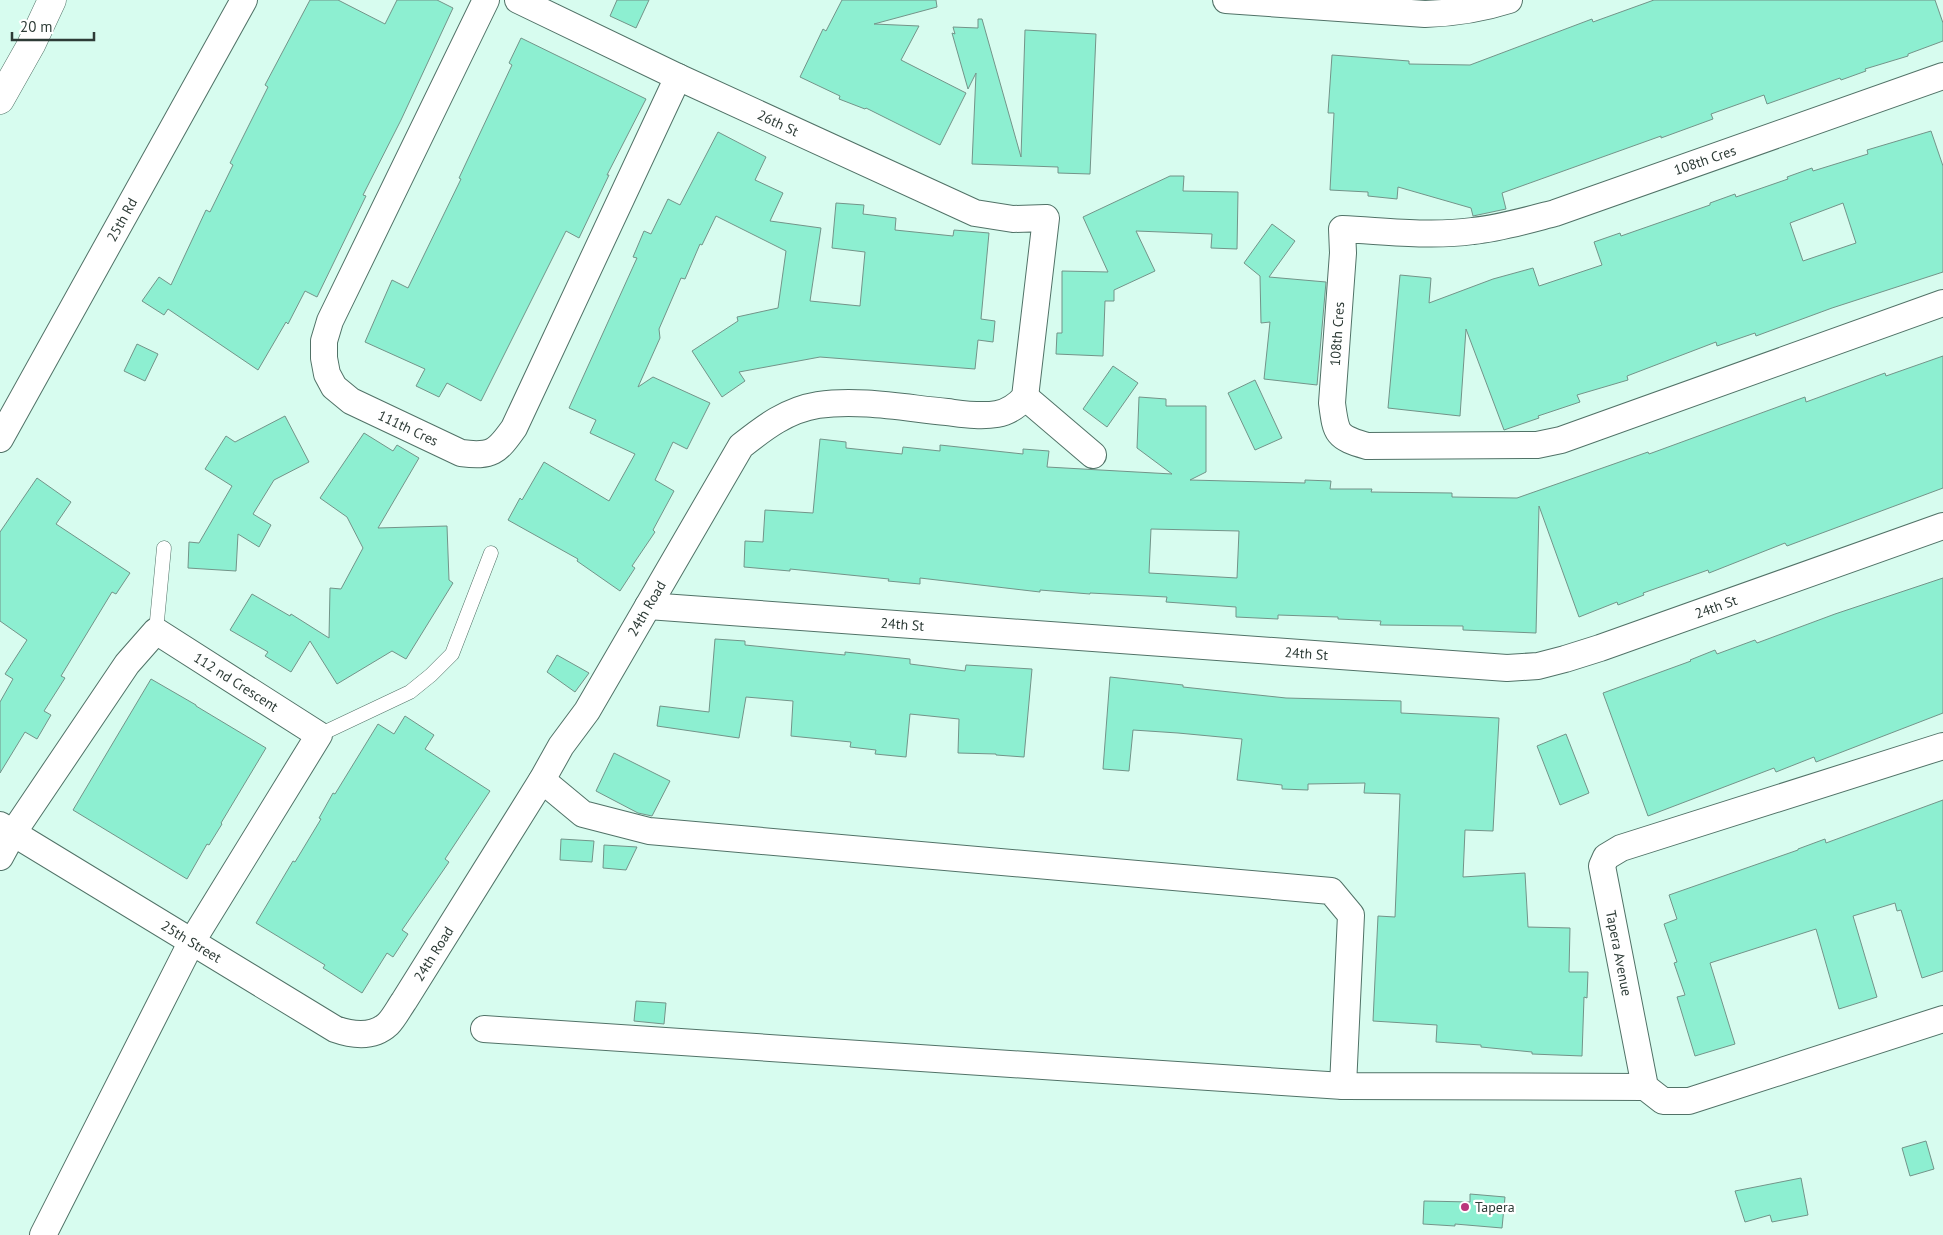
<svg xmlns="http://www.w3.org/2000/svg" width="1943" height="1235" viewBox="0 0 1943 1235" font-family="'PT Sans',sans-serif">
	<rect width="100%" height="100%" fill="#d7fcef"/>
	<g fill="#8defd1" stroke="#739489" fill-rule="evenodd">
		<path d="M 310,0 L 338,0 L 385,24 L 397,0 L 437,0 L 453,8 L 401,120 L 363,195 L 366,196 L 317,297 L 305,291 L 288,324 L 286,322 L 258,370 L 168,309 L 164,315 L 142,301 L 159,277 L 171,285 L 206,210 L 210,212 L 233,165 L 230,163 L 268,87 L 265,85 Z"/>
		<path d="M 617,0 L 649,0 L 636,28 L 610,16 Z"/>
		<path d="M 842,0 L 936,0 L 937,7 L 874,24 L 919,26 L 901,60 L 966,93 L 940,145 L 866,108 L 865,109 L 839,99 L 840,96 L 800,77 L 823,29 L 826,31 Z"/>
		<path d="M 1654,0 L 1935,0 L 1943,23 L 1943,41 L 1908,54 L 1908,56 L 1865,69 L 1866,71 L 1841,80 L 1840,78 L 1767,104 L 1764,95 L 1711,114 L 1713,119 L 1661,138 L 1661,136 L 1502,193 L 1506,209 L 1473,216 L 1471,208 L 1398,187 L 1397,199 L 1368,196 L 1368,192 L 1330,190 L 1334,113 L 1328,113 L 1332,55 L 1409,61 L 1409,64 L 1470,65 L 1592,19 L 1593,22 Z"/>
		<path d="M 978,19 L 982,19 L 1021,157 L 1025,30 L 1096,34 L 1090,174 L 1058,173 L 1058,167 L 972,164 L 976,73 L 968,89 L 952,33 L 955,34 L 953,27 L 978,28 Z"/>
		<path d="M 521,38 L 646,99 L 607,175 L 609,175 L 579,238 L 566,231 L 481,401 L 447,383 L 439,397 L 416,386 L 425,369 L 365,342 L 392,280 L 408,288 L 461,179 L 459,178 L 512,65 L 509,63 Z"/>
		<path d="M 1931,131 L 1943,166 L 1943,272 L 1832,308 L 1756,336 L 1755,333 L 1717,346 L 1716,342 L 1627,376 L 1628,380 L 1577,395 L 1580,402 L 1538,416 L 1539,418 L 1504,430 L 1466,329 L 1460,416 L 1388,408 L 1400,275 L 1431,278 L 1429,303 L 1493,279 L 1533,268 L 1539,286 L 1602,265 L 1594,242 L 1620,233 L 1621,236 L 1710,205 L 1710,203 L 1735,194 L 1736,197 L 1788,179 L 1787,177 L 1812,168 L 1813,171 L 1868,154 L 1867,150 ZM 1843,203 L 1856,243 L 1803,261 L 1790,223 Z"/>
		<path d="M 718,132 L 766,157 L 755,180 L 783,193 L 770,221 L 821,228 L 810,301 L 860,306 L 865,252 L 832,248 L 836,203 L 864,205 L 863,214 L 896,218 L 895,230 L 953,236 L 954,230 L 989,233 L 981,319 L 995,321 L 993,342 L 978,340 L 975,369 L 820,357 L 739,372 L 745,381 L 722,397 L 692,351 L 738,321 L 737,317 L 778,308 L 786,251 L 716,216 L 702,245 L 700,244 L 685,279 L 681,278 L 659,329 L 660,338 L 638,387 L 653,377 L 710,403 L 687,449 L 673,442 L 655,480 L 674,491 L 653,530 L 655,532 L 632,566 L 635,568 L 620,591 L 577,561 L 578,559 L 508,520 L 520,498 L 522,500 L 544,462 L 609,501 L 635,454 L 590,433 L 596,420 L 569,408 L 637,258 L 633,257 L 644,231 L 651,234 L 668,199 L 680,205 Z"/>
		<path d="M 1170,176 L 1184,176 L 1183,191 L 1238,192 L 1237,249 L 1211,248 L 1212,234 L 1136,231 L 1155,271 L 1114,290 L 1114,301 L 1105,301 L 1103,356 L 1056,354 L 1057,333 L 1062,333 L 1062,271 L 1108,272 L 1083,217 Z"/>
		<path d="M 1272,224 L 1295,241 L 1269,277 L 1326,282 L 1317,385 L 1264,379 L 1270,322 L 1261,323 L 1260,276 L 1244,263 Z"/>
		<path d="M 137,344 L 158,354 L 145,381 L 124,371 Z"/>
		<path d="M 1943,356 L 1943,488 L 1787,546 L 1785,543 L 1709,573 L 1708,570 L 1643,593 L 1644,595 L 1618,605 L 1617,602 L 1579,617 L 1539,506 L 1536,633 L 1463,630 L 1463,626 L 1380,625 L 1381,621 L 1338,619 L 1338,617 L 1278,615 L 1278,619 L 1236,617 L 1236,607 L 1166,602 L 1167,597 L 1090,593 L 1090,594 L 1040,590 L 1040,592 L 920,578 L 920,584 L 888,581 L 889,579 L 790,569 L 790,571 L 744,567 L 745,541 L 763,542 L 765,510 L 813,513 L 820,439 L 846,442 L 846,448 L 902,454 L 903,447 L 940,451 L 940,445 L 1023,454 L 1023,449 L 1049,451 L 1047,467 L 1172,474 L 1137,448 L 1139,397 L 1166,399 L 1166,406 L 1206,406 L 1206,472 L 1190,480 L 1305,483 L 1305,480 L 1331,481 L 1330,489 L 1372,489 L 1371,492 L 1452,493 L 1452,497 L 1517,498 L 1648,452 L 1649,454 L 1805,397 L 1806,402 L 1885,373 L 1886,376 ZM 1151,529 L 1239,531 L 1237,578 L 1149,573 Z"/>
		<path d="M 1113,366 L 1138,383 L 1107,427 L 1083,409 Z"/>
		<path d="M 1255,380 L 1282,438 L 1255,450 L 1228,393 Z"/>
		<path d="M 285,416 L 309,462 L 274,480 L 253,514 L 271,525 L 259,547 L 238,534 L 236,571 L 188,568 L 189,542 L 199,543 L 232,486 L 205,469 L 226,436 L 235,442 Z"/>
		<path d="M 364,433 L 393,451 L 397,445 L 419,458 L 378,528 L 447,526 L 449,580 L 453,583 L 406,659 L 392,651 L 337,684 L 310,641 L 291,672 L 265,656 L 268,652 L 230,630 L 252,594 L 290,616 L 291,614 L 329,638 L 330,588 L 341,589 L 363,548 L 347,517 L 320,498 Z"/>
		<path d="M 37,478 L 71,502 L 56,524 L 130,573 L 116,594 L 112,592 L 61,676 L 65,678 L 44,711 L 51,715 L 37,739 L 25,732 L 0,773 L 0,702 L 13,679 L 5,674 L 27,640 L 0,621 L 0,532 Z"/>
		<path d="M 1943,578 L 1943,713 L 1816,762 L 1814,757 L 1776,772 L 1774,768 L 1648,816 L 1603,693 L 1691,661 L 1690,660 L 1715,650 L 1717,654 L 1755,640 L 1757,643 L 1835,614 Z"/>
		<path d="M 715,639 L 745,641 L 745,645 L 845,655 L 845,652 L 910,659 L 910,664 L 965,671 L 966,665 L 1032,669 L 1024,757 L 996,755 L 996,754 L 958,753 L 959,719 L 910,714 L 906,757 L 875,754 L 876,750 L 850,747 L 851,742 L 791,736 L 793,701 L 746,697 L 739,738 L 657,726 L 660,706 L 709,712 Z"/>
		<path d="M 557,655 L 589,673 L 575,692 L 547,672 Z"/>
		<path d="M 1110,677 L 1183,685 L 1183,687 L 1286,698 L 1401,701 L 1401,713 L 1499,718 L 1493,831 L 1465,830 L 1463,877 L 1525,873 L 1528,927 L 1570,928 L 1569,972 L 1588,972 L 1587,998 L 1584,997 L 1582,1056 L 1532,1054 L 1532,1052 L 1481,1047 L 1481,1045 L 1436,1042 L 1437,1025 L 1373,1021 L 1378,916 L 1395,917 L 1400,794 L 1364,793 L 1365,783 L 1308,784 L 1308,790 L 1282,789 L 1282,785 L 1237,780 L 1242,739 L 1178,733 L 1133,730 L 1129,771 L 1103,769 Z"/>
		<path d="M 151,679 L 196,705 L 196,706 L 266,748 L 221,823 L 222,824 L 209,845 L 207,844 L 187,879 L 73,810 Z"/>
		<path d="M 405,716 L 434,735 L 425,749 L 490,791 L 445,859 L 449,862 L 402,930 L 408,934 L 393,957 L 387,953 L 362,993 L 323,968 L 325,965 L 256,923 L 293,861 L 295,862 L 321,819 L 319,818 L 333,793 L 335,794 L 378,724 L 394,734 Z"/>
		<path d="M 1566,734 L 1589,793 L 1560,805 L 1537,746 Z"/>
		<path d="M 614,753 L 670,781 L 652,816 L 638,813 L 596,791 Z"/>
		<path d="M 1943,800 L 1943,971 L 1922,978 L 1901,910 L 1897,911 L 1895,903 L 1853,916 L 1877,997 L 1839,1009 L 1816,929 L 1710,963 L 1735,1044 L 1695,1056 L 1677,997 L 1685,995 L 1674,963 L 1677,962 L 1664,924 L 1677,919 L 1669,895 L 1798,850 L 1798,849 L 1825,839 L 1826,843 Z"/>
		<path d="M 561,839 L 594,841 L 592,862 L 560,860 Z"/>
		<path d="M 604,845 L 637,847 L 626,870 L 603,868 Z"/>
		<path d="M 636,1001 L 666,1003 L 664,1024 L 634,1021 Z"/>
		<path d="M 1926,1141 L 1934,1169 L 1910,1176 L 1902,1148 Z"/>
		<path d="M 1801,1178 L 1808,1215 L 1772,1222 L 1770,1215 L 1745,1222 L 1735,1191 Z"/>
		<path d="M 1470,1194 L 1505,1197 L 1502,1228 L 1455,1224 L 1455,1226 L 1423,1224 L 1424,1201 L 1470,1202 Z"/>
	</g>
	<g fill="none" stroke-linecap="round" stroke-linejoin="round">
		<g stroke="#517267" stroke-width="15">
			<g id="service">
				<path d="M 156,631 L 164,548"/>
				<path d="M 319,735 L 410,692 L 431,675 L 452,654 L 491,553"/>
			</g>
		</g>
		<g stroke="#517267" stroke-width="28">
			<g id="minor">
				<path id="s1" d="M 486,0 L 330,321 L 324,341 L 324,358 L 327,374 L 334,387 L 351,401 L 461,453 C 492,457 497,452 514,428 L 678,77"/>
				<path d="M 1226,0 L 1425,14 C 1455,13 1481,9 1509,0"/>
				<path d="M 1943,76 L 1555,213 C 1528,220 1501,228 1473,231 C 1430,237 1385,231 1342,229 L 1343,253 L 1332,403 C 1336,434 1336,437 1367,446 L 1537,445 L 1561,440 L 1943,303"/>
				<path d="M 1025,397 L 1093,455"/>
				<path id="s2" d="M 0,439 L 244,0"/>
				<path id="s3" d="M 648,606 L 1507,668 L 1538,666 L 1565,659 L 1600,648 L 1943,526"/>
				<path id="s4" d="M 1943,746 L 1621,848 L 1606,857 L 1602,866 L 1645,1087 L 1663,1101 L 1689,1101 L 1943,1019"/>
				<path d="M 542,780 L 583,814 L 649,831 L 1331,891 L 1351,915 L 1343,1086"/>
				<path id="s5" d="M 0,825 L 335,1029 C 352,1035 373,1038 388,1024 C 394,1018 399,1008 404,1001 L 542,780 L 561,746 L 587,711 L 741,446 C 765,427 787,410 818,405 C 860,399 905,408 947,412 C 963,414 980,417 997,414 C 1009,412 1017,406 1025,397 L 1046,218 L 1013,219 L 975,213 L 678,77 L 518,0"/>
				<path id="s6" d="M 0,857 L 13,833 L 127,664 L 156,631 L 319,735 L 191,943 L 43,1235"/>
				<path d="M 484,1029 L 1343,1086 L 1645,1087"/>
			</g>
		</g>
		<g stroke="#517267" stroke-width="29">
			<path id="tertiary" d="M 0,100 L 31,45 L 52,0"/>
		</g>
		<use href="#service" stroke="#fff" stroke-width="14"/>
		<use href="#minor" stroke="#fff" stroke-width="26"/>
		<use href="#tertiary" stroke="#fff" stroke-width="28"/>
	</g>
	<circle fill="#ba367b" stroke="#fff" stroke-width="2" cx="1465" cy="1207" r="5"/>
	<g text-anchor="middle" stroke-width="4.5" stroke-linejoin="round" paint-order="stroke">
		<g font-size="14" fill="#2d3b36" stroke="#fff">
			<text transform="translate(778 123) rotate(25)" y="5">26th St</text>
			<text transform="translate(1705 160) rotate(-19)" y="5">108th Cres</text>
			<text dy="5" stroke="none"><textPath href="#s2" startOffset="251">25th Rd</textPath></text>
			<text transform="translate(1337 334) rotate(-86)" y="5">108th Cres</text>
			<text dy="5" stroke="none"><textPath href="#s1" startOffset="511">111th Cres</textPath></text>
			<text dy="5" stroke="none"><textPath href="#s3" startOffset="1080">24th St</textPath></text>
			<text dy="5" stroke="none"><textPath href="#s5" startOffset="938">24th Road</textPath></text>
			<text dy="5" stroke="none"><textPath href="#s3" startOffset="255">24th St</textPath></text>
			<text dy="5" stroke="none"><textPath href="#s3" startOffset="660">24th St</textPath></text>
			<text dy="5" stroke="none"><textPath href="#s6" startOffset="370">112 nd Crescent</textPath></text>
			<text dy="5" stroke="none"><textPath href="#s5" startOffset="224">25th Street</textPath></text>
			<text dy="5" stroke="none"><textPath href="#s5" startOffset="532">24th Road</textPath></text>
			<text dy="5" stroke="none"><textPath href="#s4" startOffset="454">Tapera Avenue</textPath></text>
		</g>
		<g font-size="14" fill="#2d3b36" stroke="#fff" text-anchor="start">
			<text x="1475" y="1212">Tapera</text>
		</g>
	</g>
	<path d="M12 32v8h82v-8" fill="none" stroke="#2d3b36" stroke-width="2.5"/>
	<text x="20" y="32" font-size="15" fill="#2d3b36" stroke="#ffffff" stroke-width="4" paint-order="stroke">20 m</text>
</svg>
